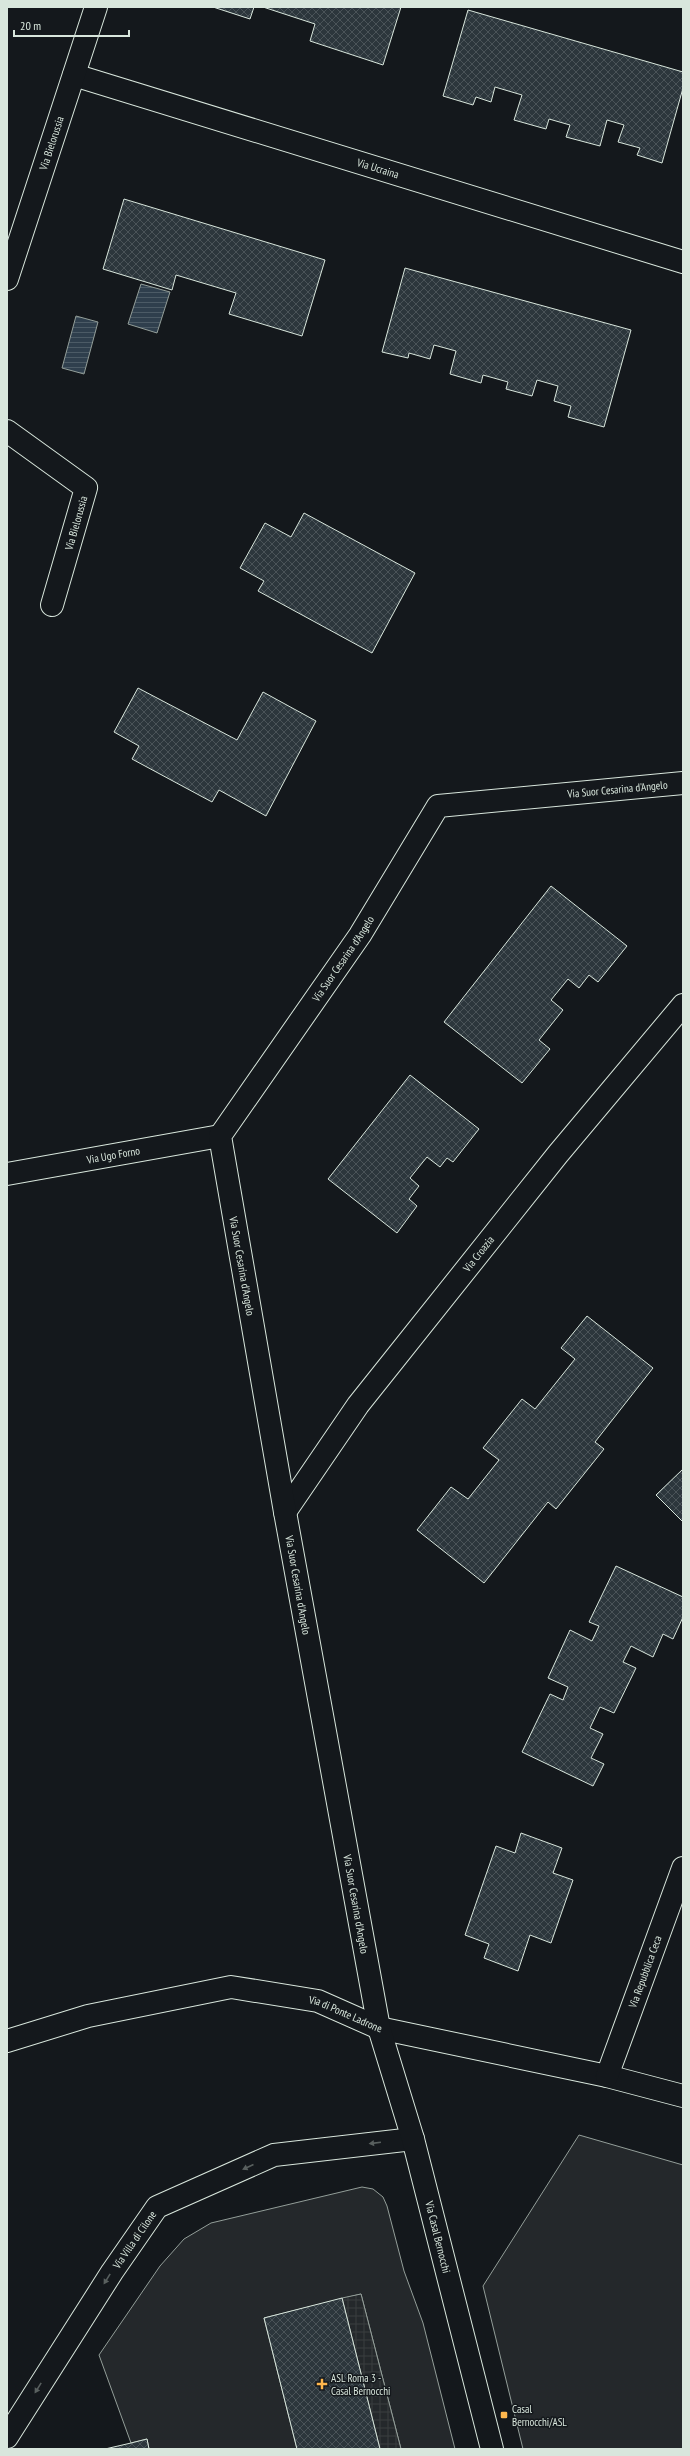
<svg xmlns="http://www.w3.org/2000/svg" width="690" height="2456" viewBox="0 0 690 2456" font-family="'PT Sans Narrow',sans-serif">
	<defs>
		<pattern id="plaza-grid" width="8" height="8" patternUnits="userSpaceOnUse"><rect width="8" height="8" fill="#24282b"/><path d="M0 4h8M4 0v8" fill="none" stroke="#393d3f"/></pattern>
		<pattern id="water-rules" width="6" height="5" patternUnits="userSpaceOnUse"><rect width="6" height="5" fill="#2f3f4d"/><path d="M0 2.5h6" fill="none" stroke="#4c5b66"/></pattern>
		<pattern id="building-cross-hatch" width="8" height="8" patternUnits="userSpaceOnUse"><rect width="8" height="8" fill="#2c363c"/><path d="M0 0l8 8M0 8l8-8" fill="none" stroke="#4a5358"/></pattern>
	</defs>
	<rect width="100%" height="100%" fill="#14181c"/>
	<g fill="#24282b" stroke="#939e99">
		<path d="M 579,2135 L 683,2165 L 683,2449 L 523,2449 L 483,2286 Z"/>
		<path d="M 362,2187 L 373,2189 L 383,2197 L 387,2206 L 404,2271 L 423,2323 L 455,2449 L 401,2449 L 361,2294 L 264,2318 L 297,2449 L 149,2449 L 147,2439 L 131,2443 L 99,2355 L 160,2266 L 184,2239 L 211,2223 Z"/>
	</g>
	<path fill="url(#plaza-grid)" stroke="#939e99" d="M 361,2294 L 401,2449 L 380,2449 L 342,2298 Z"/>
	<g fill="url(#water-rules)" stroke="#939e99">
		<path d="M 141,284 L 170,292 L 157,333 L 128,324 Z"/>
		<path d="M 76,316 L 98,322 L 84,374 L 62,368 Z"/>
	</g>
	<g fill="url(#building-cross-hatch)" stroke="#d8e6dc">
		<path d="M 213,7 L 254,7 L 250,19 Z"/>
		<path d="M 263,7 L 401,7 L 383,65 L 310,41 L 315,24 Z"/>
		<path d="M 468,10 L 683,72 L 683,88 L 662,163 L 637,155 L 640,148 L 618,142 L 624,125 L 607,120 L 600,146 L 566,137 L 570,125 L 549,119 L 546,129 L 514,120 L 522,95 L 495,87 L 491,102 L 476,97 L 473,105 L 443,96 Z"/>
		<path d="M 124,199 L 325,260 L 302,336 L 229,314 L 236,293 L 176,275 L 172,290 L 103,269 Z"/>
		<path d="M 405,268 L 631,330 L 604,427 L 568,417 L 571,406 L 554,401 L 558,386 L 537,380 L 532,396 L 506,389 L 508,382 L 483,375 L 481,383 L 450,374 L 456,351 L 434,345 L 430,359 L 409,353 L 408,358 L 382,352 Z"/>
		<path d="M 304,513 L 415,573 L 372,653 L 258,591 L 264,581 L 240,568 L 265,523 L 291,537 Z"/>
		<path d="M 138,688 L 237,740 L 263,692 L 316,721 L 266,816 L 219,790 L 212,802 L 132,759 L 139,746 L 114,732 Z"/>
		<path d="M 551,886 L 627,946 L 598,982 L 589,975 L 579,988 L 568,979 L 551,1000 L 563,1010 L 539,1040 L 550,1049 L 522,1083 L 444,1022 Z"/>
		<path d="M 410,1075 L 479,1129 L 453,1162 L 447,1158 L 440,1167 L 427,1157 L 410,1178 L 419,1186 L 409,1199 L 417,1206 L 397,1233 L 328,1179 Z"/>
		<path d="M 587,1316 L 653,1368 L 595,1442 L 604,1449 L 556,1509 L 548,1502 L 484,1583 L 417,1530 L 451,1487 L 468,1499 L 499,1460 L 483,1448 L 522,1399 L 535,1409 L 575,1359 L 561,1348 Z"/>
		<path d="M 683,1469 L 683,1522 L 656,1495 Z"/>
		<path d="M 616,1566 L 683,1597 L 683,1617 L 673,1639 L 663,1634 L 653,1657 L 631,1646 L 623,1662 L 636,1668 L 614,1713 L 600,1707 L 590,1728 L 603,1734 L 591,1758 L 604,1764 L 593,1786 L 522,1752 L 550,1694 L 563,1700 L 568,1687 L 548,1678 L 570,1630 L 592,1641 L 599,1626 L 589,1622 Z"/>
		<path d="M 521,1833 L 562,1848 L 553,1873 L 573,1880 L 551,1943 L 530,1935 L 518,1971 L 484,1958 L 489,1944 L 465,1935 L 496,1846 L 515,1853 Z"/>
		<path d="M 342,2298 L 380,2449 L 297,2449 L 264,2318 Z"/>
		<path d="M 147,2439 L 149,2449 L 105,2449 L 131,2443 Z"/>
	</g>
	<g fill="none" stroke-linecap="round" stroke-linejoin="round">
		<g stroke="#d8e6dc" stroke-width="24">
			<g id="minor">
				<path id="s1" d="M 74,75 L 683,262"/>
				<path id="s2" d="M 7,279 L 96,7"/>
				<path d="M 7,431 L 86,488 L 52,605"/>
				<path id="s3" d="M 7,1174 L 220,1136"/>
				<path id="s4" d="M 285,1512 L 358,1405 L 558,1154 L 683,1005"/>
				<path id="s5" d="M 7,2041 L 88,2016 L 231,1987 L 318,2001 L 379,2028 L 607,2076 L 683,2096"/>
				<path id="s6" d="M 607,2076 L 683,1868"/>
				<path id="s7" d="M 7,2437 L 112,2272 L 157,2207 L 274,2155 L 413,2139"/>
				<path id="s8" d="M 492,2449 L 413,2139 L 379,2028 L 285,1512 L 220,1136 L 360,935 L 438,806 L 683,783"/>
			</g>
		</g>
		<use href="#minor" stroke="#14181c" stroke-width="22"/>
	</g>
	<defs><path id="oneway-solid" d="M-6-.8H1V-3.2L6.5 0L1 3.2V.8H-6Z"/></defs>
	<g fill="#59605f">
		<use href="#oneway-solid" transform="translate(375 2143) rotate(173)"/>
		<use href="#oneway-solid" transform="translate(248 2167) rotate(156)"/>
		<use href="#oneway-solid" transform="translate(107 2279) rotate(122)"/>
		<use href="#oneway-solid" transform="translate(38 2388) rotate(122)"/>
	</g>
	<g fill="#ffb74d" stroke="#14181c" stroke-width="1.5">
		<path d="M320 2378h4v4h4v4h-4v4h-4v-4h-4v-4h4z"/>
		<rect x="500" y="2411" width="8" height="8" rx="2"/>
	</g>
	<g text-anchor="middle" stroke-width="3" stroke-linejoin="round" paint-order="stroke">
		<g font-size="11" fill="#d8e6dc" stroke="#14181c">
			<text dy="4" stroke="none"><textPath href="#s2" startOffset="143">Via Bielorussia</textPath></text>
			<text dy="4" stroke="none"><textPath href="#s1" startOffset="318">Via Ucraina</textPath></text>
			<text transform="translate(76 523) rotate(-74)" y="4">Via Bielorussia</text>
			<text dy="4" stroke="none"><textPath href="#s8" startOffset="1918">Via Suor Cesarina d'Angelo</textPath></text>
			<text dy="4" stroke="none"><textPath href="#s8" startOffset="1558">Via Suor Cesarina d'Angelo</textPath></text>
			<text dy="4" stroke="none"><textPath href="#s3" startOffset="108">Via Ugo Forno</textPath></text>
			<text dy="4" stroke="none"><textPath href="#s4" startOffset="323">Via Croazia</textPath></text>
			<text transform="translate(242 1266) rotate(80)" y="4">Via Suor Cesarina d'Angelo</text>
			<text transform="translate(298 1585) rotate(80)" y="4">Via Suor Cesarina d'Angelo</text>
			<text transform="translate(356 1904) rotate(80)" y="4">Via Suor Cesarina d'Angelo</text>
			<text dy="4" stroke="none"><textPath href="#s6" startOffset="111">Via Repubblica Ceca</textPath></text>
			<text dy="4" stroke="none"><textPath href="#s5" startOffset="349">Via di Ponte Ladrone</textPath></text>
			<text transform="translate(438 2237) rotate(76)" y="4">Via Casal Bernocchi</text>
			<text dy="4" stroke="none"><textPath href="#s7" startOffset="235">Via Villa di Cilone</textPath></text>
		</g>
		<g font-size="11" fill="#d8e6dc" stroke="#14181c" text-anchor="start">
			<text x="331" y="2382">ASL Roma 3 -<tspan x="331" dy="13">Casal Bernocchi</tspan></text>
			<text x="512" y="2413">Casal<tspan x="512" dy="13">Bernocchi/ASL</tspan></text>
		</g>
	</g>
	<rect width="690" height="2456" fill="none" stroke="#d8e6dc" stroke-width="16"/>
	<path d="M14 30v6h115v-6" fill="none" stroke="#d8e6dc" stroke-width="2"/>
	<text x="20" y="30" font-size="12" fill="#d8e6dc" stroke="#14181c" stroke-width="3" paint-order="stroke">20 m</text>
</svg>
